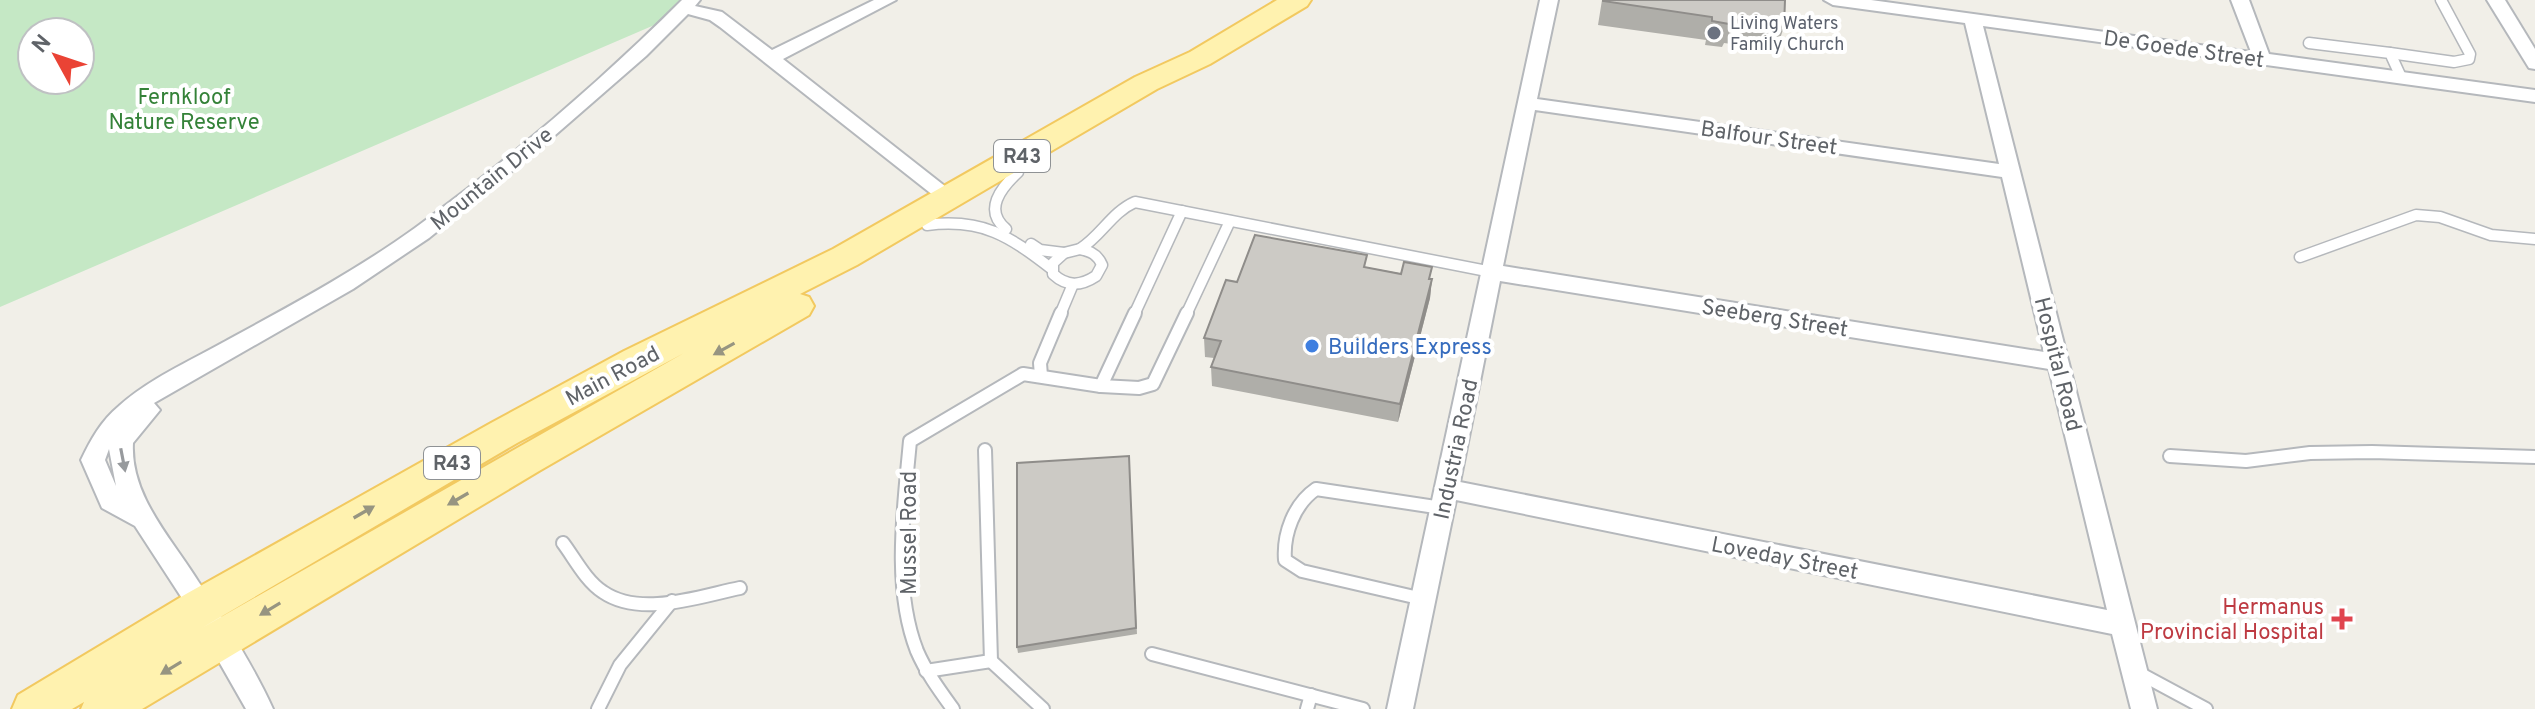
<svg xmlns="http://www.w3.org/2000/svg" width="2535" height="709" viewBox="0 0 2535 709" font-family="Overpass,sans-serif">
	<rect width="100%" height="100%" fill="#f1efe8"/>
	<path fill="#c5e8c5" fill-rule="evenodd" d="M 0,0 L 688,0 L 680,14 L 0,307 ZM 32,32 L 80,32 L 80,80 L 32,80 Z"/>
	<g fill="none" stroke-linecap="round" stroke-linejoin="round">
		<g stroke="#b5b8bc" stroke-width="13">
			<g id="lane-far1">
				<path d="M 2309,43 L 2390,53 L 2401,77"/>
				<path d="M 2390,53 L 2454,62 L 2469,59 L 2470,54 L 2441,0"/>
				<path d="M 927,225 C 983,218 1009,236 1052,269"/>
				<path d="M 1006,229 C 983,210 1001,188 1018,172"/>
				<path d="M 1031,244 L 1040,250 L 1064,253"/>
				<path d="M 1080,249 C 1101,236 1112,212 1135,202 L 1492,272"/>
				<path d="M 1080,249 C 1091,251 1098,255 1102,265 L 1096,276 C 1081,286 1067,287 1053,274 L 1053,263 L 1064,253 Z"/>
				<path d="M 2300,257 L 2416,215 L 2440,217 L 2491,235 L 2535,239"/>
				<path d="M 1060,315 L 1073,284"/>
				<path d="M 1134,315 L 1182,211"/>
				<path d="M 1186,315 L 1230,221"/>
			</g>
		</g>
		<g stroke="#b5b8bc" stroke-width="16">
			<g id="lane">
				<path d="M 1041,376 L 1040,363 L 1061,313"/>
				<path d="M 1101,386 L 1135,313"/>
				<path d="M 985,450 L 991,661 L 1043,709"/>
				<path d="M 2170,456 L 2246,461 L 2310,453 L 2372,452 L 2535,457"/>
				<path d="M 563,543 C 575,559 586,581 603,592 C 641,618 700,596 740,588"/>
				<path d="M 1423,599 L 1302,571 L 1285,560 C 1283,534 1294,504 1316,489 L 1442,508"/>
				<path d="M 1152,654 L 1363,709"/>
				<path d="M 926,671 L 991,661"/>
				<path d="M 2139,673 L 2206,709"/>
				<path d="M 598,709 L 620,665 L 672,601"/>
				<path d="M 953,709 C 940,691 926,672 917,651 C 892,587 904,508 910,441 L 1023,374 L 1101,386 L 1139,388 L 1153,384 L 1187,313"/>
				<path d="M 1307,709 L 1311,695"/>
			</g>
		</g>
		<g stroke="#b5b8bc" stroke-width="4">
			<g id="street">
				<path d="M 682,0 L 700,0 L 695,6 L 722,12 L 772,50 L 874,0 L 896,0 L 783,59 L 960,198 L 957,203 L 943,203 L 720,27 L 710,20 L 688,14 L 646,56 L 538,150 L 429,238 L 353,289 L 154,403 L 160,410 L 133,443 C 130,496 172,539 198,581 C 225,621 253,665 273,709 L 246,709 L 189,609 L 135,526 L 102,508 L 81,460 C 91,439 101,421 119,406 C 149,379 188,362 222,343 C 288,307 354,272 415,228 C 509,160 600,82 682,0 ZM 109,449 L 116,486 L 105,460 Z"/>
				<path d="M 1540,0 L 1558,0 L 1537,99 L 1999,164 L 1965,23 L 1833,5 L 1824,0 L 1871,0 L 2251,52 L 2231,0 L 2249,0 L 2269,54 L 2535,90 L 2535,102 L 1983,26 L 2157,709 L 2131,709 L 2112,634 L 1456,500 L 1413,709 L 1387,709 ZM 1535,110 L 2002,177 L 2044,352 L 1503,266 ZM 1500,281 L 2049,369 L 2107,610 L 1460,482 Z"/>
				<path d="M 2487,0 L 2505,0 L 2535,49 L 2535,69 L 2529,68 Z"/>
			</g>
		</g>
		<g stroke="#f2c960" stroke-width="4">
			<path id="primary" d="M 1277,0 L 1311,0 L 1307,6 L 1210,64 L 1157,89 L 857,265 L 800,294 L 809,297 L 814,306 L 809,315 L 539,471 L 142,709 L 81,709 L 84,702 L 72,709 L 12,709 L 18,695 L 186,594 L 491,423 L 624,351 L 833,249 L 1135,77 L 1190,52 ZM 684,353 L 200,629 L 517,443 Z"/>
		</g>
		<use href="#lane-far1" stroke="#fff" stroke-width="10"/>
		<use href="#lane" stroke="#fff" stroke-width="12"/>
		<use href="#street" fill="#fff" fill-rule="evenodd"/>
		<use href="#primary" fill="#fff2af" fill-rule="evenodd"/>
	</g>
	<g fill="#afaea9">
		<path d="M 1602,0 L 1785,0 L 1784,27 L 1776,50 L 1724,43 L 1722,47 L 1705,45 L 1706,40 L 1598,25 Z"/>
		<path d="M 1366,267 L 1432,279 L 1430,298 L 1398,422 L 1212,386 L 1211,367 L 1214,358 L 1205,357 L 1204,338 L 1237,282 Z"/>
		<path d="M 1129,456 L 1137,634 L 1018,653 L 1017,647 Z"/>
	</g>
	<path fill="#8f8d8a" d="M 1432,279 L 1430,298 L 1398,422 L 1400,404 Z"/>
	<g fill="#cccac5" stroke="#8f8d8a" stroke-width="2">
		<path d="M 1603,0 L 1785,0 L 1784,27 L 1729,19 L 1729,24 L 1712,21 L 1712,17 L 1603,1 Z"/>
		<path d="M 1255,235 L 1367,255 L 1364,267 L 1401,274 L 1404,262 L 1432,267 L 1429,279 L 1432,279 L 1400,404 L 1211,367 L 1221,341 L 1204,338 L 1226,280 L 1237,282 Z"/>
		<path d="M 1129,456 L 1136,628 L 1017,647 L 1017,463 Z"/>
	</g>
	<defs><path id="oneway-solid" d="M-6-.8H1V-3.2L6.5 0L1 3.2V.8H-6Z" transform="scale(2)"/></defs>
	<g fill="#979581">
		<use href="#oneway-solid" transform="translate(724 349) rotate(151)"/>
		<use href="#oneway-solid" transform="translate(458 499) rotate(150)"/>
		<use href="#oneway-solid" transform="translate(364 512) rotate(-30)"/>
		<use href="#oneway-solid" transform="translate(270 609) rotate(149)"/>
		<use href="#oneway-solid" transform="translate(171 668) rotate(149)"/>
	</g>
	<use fill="#979a9d" href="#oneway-solid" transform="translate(123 460) rotate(79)"/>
	<circle fill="#6b7280" stroke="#fff" stroke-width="3" cx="1714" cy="33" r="8"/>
	<circle fill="#3f7fe0" stroke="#fff" stroke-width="3" cx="1312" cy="346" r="8"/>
	<path fill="#e0444e" stroke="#fff" stroke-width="3" d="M2338 607h8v8h8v8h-8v8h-8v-8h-8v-8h8z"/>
	<g text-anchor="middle" stroke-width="8" stroke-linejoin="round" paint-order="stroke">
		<g font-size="18" fill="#5b616d" stroke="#fff" text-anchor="start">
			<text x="1730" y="29">Living Waters<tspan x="1730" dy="21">Family Church</tspan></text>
		</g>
		<g fill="#fff" stroke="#8f9295" stroke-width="2">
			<rect x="994" y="140" width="56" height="32" rx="6"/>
			<rect x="424" y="447" width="56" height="32" rx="6"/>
		</g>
		<g font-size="20" font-weight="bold" fill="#5f6368">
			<text x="1022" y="163">R43</text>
			<text x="452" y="470">R43</text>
		</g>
		<g font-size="22" fill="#5f6368" stroke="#fff">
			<text transform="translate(2184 48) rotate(8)" y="8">De Goede Street</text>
			<text transform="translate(1769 137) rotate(8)" y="8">Balfour Street</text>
			<text transform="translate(491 178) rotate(-39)" y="8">Mountain Drive</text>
			<text transform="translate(1775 317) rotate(9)" y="8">Seeberg Street</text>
			<text transform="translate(2059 364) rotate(76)" y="8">Hospital Road</text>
			<text transform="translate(612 375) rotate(-28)" y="8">Main Road</text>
			<text transform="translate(1455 449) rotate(-78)" y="8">Industria Road</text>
			<text transform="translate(908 533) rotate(-90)" y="8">Mussel Road</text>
			<text transform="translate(1785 557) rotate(11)" y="8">Loveday Street</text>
		</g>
		<g font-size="22" fill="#348238" stroke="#fff">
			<text x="184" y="104">Fernkloof<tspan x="184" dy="25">Nature Reserve</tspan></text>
		</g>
		<g font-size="22" fill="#366cbe" stroke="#fff" text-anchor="start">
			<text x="1328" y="354">Builders Express</text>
		</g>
		<g font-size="22" fill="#be3a42" stroke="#fff" text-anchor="end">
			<text x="2324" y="614">Hermanus<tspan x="2324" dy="25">Provincial Hospital</tspan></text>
		</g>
	</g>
	<g transform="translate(56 56) rotate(310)"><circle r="38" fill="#ffffff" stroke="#bfc1c3" stroke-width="2"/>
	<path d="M0-6L14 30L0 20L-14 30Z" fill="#ea4335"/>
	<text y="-12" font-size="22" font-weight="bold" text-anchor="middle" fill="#5f6368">N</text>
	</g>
</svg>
